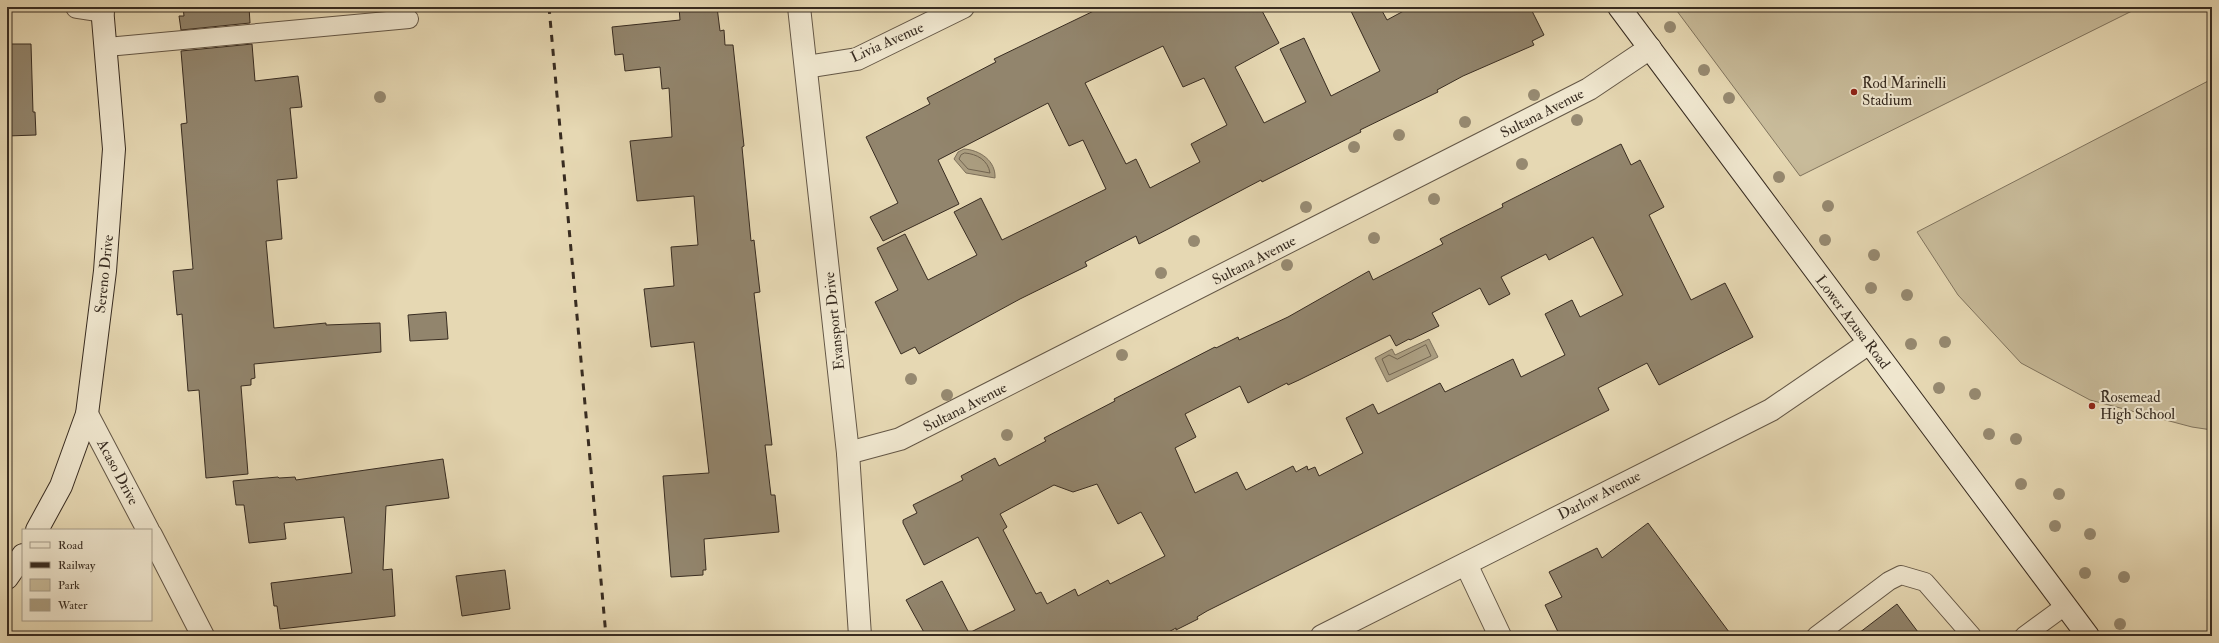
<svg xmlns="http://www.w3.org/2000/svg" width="2219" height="643" viewBox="0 0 2219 643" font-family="'IM FELL Double Pica',serif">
	<rect width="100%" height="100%" fill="#e6d8b3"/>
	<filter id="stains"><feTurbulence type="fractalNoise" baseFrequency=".005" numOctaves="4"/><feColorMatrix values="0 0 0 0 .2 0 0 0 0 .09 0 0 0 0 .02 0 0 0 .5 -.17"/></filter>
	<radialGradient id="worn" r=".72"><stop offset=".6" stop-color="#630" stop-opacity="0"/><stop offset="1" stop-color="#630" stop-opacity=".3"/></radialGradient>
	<g fill="#c8bb9a" stroke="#80745e">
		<path d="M 1674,7 L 2140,7 L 1800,176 Z"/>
		<path d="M 2212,79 L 2212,430 L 2192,427 L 2090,400 L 2021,363 L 1958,295 L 1917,232 Z"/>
	</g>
	<g fill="#ab9e81" stroke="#7d705b">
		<path d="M 964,149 C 980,150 996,161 995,178 L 966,173 L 954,159 L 958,152 Z"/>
		<path d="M 1429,339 L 1438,357 L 1387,382 L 1375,358 L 1392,349 L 1395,355 Z"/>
	</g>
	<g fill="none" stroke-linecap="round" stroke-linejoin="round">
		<g stroke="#726551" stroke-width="1">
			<path d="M 965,153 C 977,154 988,160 990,173 L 968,169 L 959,159 L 961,155 Z"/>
			<path d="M 1426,345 L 1431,356 L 1389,375 L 1382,359 L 1389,355 L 1397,359 Z"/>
		</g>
	</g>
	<g fill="#92856d" stroke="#382c21" fill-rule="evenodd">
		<path d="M 183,7 L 249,7 L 250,23 L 181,30 L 179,16 L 184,16 Z"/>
		<path d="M 679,7 L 717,7 L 720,31 L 724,30 L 725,45 L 733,45 L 744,146 L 742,147 L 751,241 L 754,240 L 760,292 L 754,293 L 772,445 L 765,445 L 771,495 L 775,495 L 779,532 L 704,539 L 706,570 L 703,570 L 703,575 L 671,577 L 663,476 L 709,473 L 694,342 L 651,347 L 644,289 L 674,286 L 671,247 L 698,245 L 694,196 L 637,201 L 630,141 L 672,137 L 669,88 L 662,89 L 660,67 L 625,71 L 623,54 L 615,55 L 612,27 L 680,20 Z"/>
		<path d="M 1102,7 L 1260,7 L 1279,43 L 1235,67 L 1264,123 L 1306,102 L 1280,49 L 1304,38 L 1331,96 L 1380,71 L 1349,7 L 1380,7 L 1387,20 L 1411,7 L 1530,7 L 1544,35 L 1532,41 L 1534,45 L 1463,76 L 1437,90 L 1438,92 L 1360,130 L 1361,132 L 1262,182 L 1261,180 L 1170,228 L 1139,244 L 1136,236 L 1085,262 L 1087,266 L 1020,299 L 919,354 L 915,347 L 901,354 L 875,302 L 898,290 L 877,248 L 905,234 L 928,280 L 977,255 L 954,212 L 981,198 L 1002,240 L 1106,189 L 1083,140 L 1069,146 L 1048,103 L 938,160 L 959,204 L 883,241 L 870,217 L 898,203 L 866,137 L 930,104 L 927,98 L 996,62 L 994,59 ZM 1163,46 L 1183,87 L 1204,78 L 1227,125 L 1191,144 L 1200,162 L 1150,188 L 1136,159 L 1126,164 L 1085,83 Z"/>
		<path d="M 7,44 L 31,44 L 33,112 L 35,112 L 36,135 L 7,136 Z"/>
		<path d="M 252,44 L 255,81 L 298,76 L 302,107 L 290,108 L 297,178 L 277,180 L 282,239 L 266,241 L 274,328 L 326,323 L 326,325 L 380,323 L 381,352 L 254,364 L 255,378 L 251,379 L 251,385 L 241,386 L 248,474 L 206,478 L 199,390 L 188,391 L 182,314 L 177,315 L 173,271 L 193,269 L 181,124 L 187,123 L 181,51 Z"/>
		<path d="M 1621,144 L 1631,165 L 1640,160 L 1664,207 L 1649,215 L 1691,300 L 1725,283 L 1753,337 L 1659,385 L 1647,363 L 1598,388 L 1609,410 L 1207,611 L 1197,617 L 1198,619 L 1176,630 L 1176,628 L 1161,636 L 926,636 L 906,600 L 942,581 L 969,633 L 1015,610 L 978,537 L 924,565 L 903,523 L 903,520 L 917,513 L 913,505 L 963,480 L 961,476 L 995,458 L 999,466 L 1046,441 L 1044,438 L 1115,401 L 1114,399 L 1215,347 L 1216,348 L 1238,337 L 1239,340 L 1288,317 L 1369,271 L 1373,280 L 1443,244 L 1440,239 L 1503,207 L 1502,204 ZM 1593,237 L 1623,295 L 1580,317 L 1572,300 L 1545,314 L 1565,355 L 1521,377 L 1513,359 L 1445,392 L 1440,383 L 1378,414 L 1373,404 L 1346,418 L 1363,453 L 1319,476 L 1315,467 L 1308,470 L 1307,466 L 1296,472 L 1293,466 L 1246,490 L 1237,472 L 1195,493 L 1175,448 L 1196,437 L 1185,414 L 1240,386 L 1248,403 L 1287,383 L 1288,385 L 1299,380 L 1390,335 L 1396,346 L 1409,339 L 1410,340 L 1439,326 L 1432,313 L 1480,288 L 1489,305 L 1510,294 L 1501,277 L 1546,254 L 1549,260 ZM 1097,484 L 1118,524 L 1141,512 L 1165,556 L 1110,584 L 1108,580 L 1078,596 L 1075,589 L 1047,604 L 1041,592 L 1036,594 L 1003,530 L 1007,527 L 1000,514 L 1054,485 L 1073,492 Z"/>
		<path d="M 446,312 L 448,339 L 410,341 L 408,315 Z"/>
		<path d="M 443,459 L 449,498 L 386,506 L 383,570 L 392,569 L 395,616 L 280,629 L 277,606 L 274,606 L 271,583 L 352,573 L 344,517 L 284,523 L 286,539 L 249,543 L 244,505 L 236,505 L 233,481 L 278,477 L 279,478 L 295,477 L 296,480 Z"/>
		<path d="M 1648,523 L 1732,636 L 1560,636 L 1545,605 L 1562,597 L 1549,572 L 1597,548 L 1602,558 Z"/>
		<path d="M 505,570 L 510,609 L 462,616 L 456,576 Z"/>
		<path d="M 1897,604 L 1921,636 L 1855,636 Z"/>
	</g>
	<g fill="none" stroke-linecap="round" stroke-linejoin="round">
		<g stroke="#645746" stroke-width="20">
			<g id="lane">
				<path d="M 107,47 L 409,19"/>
				<path d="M 1816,636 L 1889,581 L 1901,575 L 1925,582 L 1972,636"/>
				<path d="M 2024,636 L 2065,606"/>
			</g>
		</g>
		<g stroke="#645746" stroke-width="24">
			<g id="street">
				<path d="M 77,7 L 103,11"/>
				<path d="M 799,7 L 848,453 L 860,636"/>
				<path d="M 806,67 L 857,59 L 963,7"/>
				<path d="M 87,414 L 148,530"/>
				<path d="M 848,453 L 900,439 L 1589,89 L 1650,48"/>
				<path d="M 151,535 L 203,636"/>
				<path d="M 1466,564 L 1500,636"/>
				<path d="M 1322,636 L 1771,410 L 1869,343"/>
			</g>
		</g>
		<g stroke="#382c21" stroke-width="24">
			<g id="secondary">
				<path d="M 1619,7 L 2088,636"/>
				<path d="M 37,530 L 61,486 L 87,414 L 105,271 L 114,149 L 102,7"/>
				<path d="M 7,578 L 23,555"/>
			</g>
		</g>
		<use href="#lane" stroke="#efe6ce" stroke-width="18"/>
		<use href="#street" stroke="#efe6ce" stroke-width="22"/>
		<use href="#secondary" stroke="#efe6ce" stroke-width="22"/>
		<path stroke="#382c21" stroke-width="3" stroke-dasharray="7 7" stroke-linecap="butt" d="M 549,7 L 606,636"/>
	</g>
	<g fill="#968970">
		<circle cx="1670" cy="27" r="6"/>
		<circle cx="1704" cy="70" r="6"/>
		<circle cx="1534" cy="95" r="6"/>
		<circle cx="380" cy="97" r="6"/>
		<circle cx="1729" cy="98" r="6"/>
		<circle cx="1577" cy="120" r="6"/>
		<circle cx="1465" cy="122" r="6"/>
		<circle cx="1399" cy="135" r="6"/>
		<circle cx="1354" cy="147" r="6"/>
		<circle cx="1522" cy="164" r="6"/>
		<circle cx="1779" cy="177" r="6"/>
		<circle cx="1434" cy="199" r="6"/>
		<circle cx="1828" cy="206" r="6"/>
		<circle cx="1306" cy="207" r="6"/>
		<circle cx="1374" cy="238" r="6"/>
		<circle cx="1825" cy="240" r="6"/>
		<circle cx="1194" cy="241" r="6"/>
		<circle cx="1874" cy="255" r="6"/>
		<circle cx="1287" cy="265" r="6"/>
		<circle cx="1161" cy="273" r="6"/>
		<circle cx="1871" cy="288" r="6"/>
		<circle cx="1907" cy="295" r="6"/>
		<circle cx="1945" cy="342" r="6"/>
		<circle cx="1911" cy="344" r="6"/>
		<circle cx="1122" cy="355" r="6"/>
		<circle cx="911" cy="379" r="6"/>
		<circle cx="1939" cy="388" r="6"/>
		<circle cx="1975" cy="394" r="6"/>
		<circle cx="947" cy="395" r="6"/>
		<circle cx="1989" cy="434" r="6"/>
		<circle cx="1007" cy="435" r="6"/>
		<circle cx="2016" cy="439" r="6"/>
		<circle cx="2021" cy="484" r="6"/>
		<circle cx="2059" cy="494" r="6"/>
		<circle cx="2055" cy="526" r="6"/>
		<circle cx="2090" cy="534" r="6"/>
		<circle cx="2085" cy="573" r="6"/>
		<circle cx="2124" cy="577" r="6"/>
		<circle cx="2120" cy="624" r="6"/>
	</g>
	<g fill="#8f2418" stroke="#efe6ce" stroke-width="1.5">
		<circle cx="1854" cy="92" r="4"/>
		<circle cx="2092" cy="406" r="4"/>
	</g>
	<g text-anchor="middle" stroke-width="4" stroke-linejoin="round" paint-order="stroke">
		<g font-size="15" fill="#382c21" stroke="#efe6ce">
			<text transform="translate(887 42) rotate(-24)" y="5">Livia Avenue</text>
			<text transform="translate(1542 113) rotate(-27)" y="5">Sultana Avenue</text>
			<text transform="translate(1254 260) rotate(-27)" y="5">Sultana Avenue</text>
			<text transform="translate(104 274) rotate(-84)" y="5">Sereno Drive</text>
			<text transform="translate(834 321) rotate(-96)" y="5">Evansport Drive</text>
			<text transform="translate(1853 322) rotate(53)" y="5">Lower Azusa Road</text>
			<text transform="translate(965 407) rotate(-27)" y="5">Sultana Avenue</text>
			<text transform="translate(118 472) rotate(62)" y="5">Acaso Drive</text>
			<text transform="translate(1599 495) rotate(-27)" y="5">Darlow Avenue</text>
		</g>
		<g font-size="15" fill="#382c21" stroke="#efe6ce" text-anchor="start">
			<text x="1862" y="88">Rod Marinelli<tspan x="1862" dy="17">Stadium</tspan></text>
			<text x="2100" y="402">Rosemead<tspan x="2100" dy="17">High School</tspan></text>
		</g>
	</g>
	<rect width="2219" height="643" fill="none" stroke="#e6d8b3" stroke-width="24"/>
	<rect x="8" y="8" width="2203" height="627" fill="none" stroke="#382c21" stroke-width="2"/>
	<rect x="12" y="12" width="2195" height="619" fill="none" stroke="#382c21"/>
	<rect x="22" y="529" width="130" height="92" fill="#efe6ce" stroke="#a69c89"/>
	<rect x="30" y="542" width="20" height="6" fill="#efe6ce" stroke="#a69c89"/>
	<text x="58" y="549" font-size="12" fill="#382c21">Road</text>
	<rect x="30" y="562" width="20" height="6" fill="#382c21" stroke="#a69c89"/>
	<text x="58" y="569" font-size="12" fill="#382c21">Railway</text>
	<rect x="30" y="579" width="20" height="12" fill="#c8bb9a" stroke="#a69c89"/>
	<text x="58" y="589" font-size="12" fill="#382c21">Park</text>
	<rect x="30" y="599" width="20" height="12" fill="#ab9e81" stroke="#a69c89"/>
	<text x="58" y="609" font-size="12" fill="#382c21">Water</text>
	<rect width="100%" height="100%" filter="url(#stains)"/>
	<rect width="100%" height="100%" fill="url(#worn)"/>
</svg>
